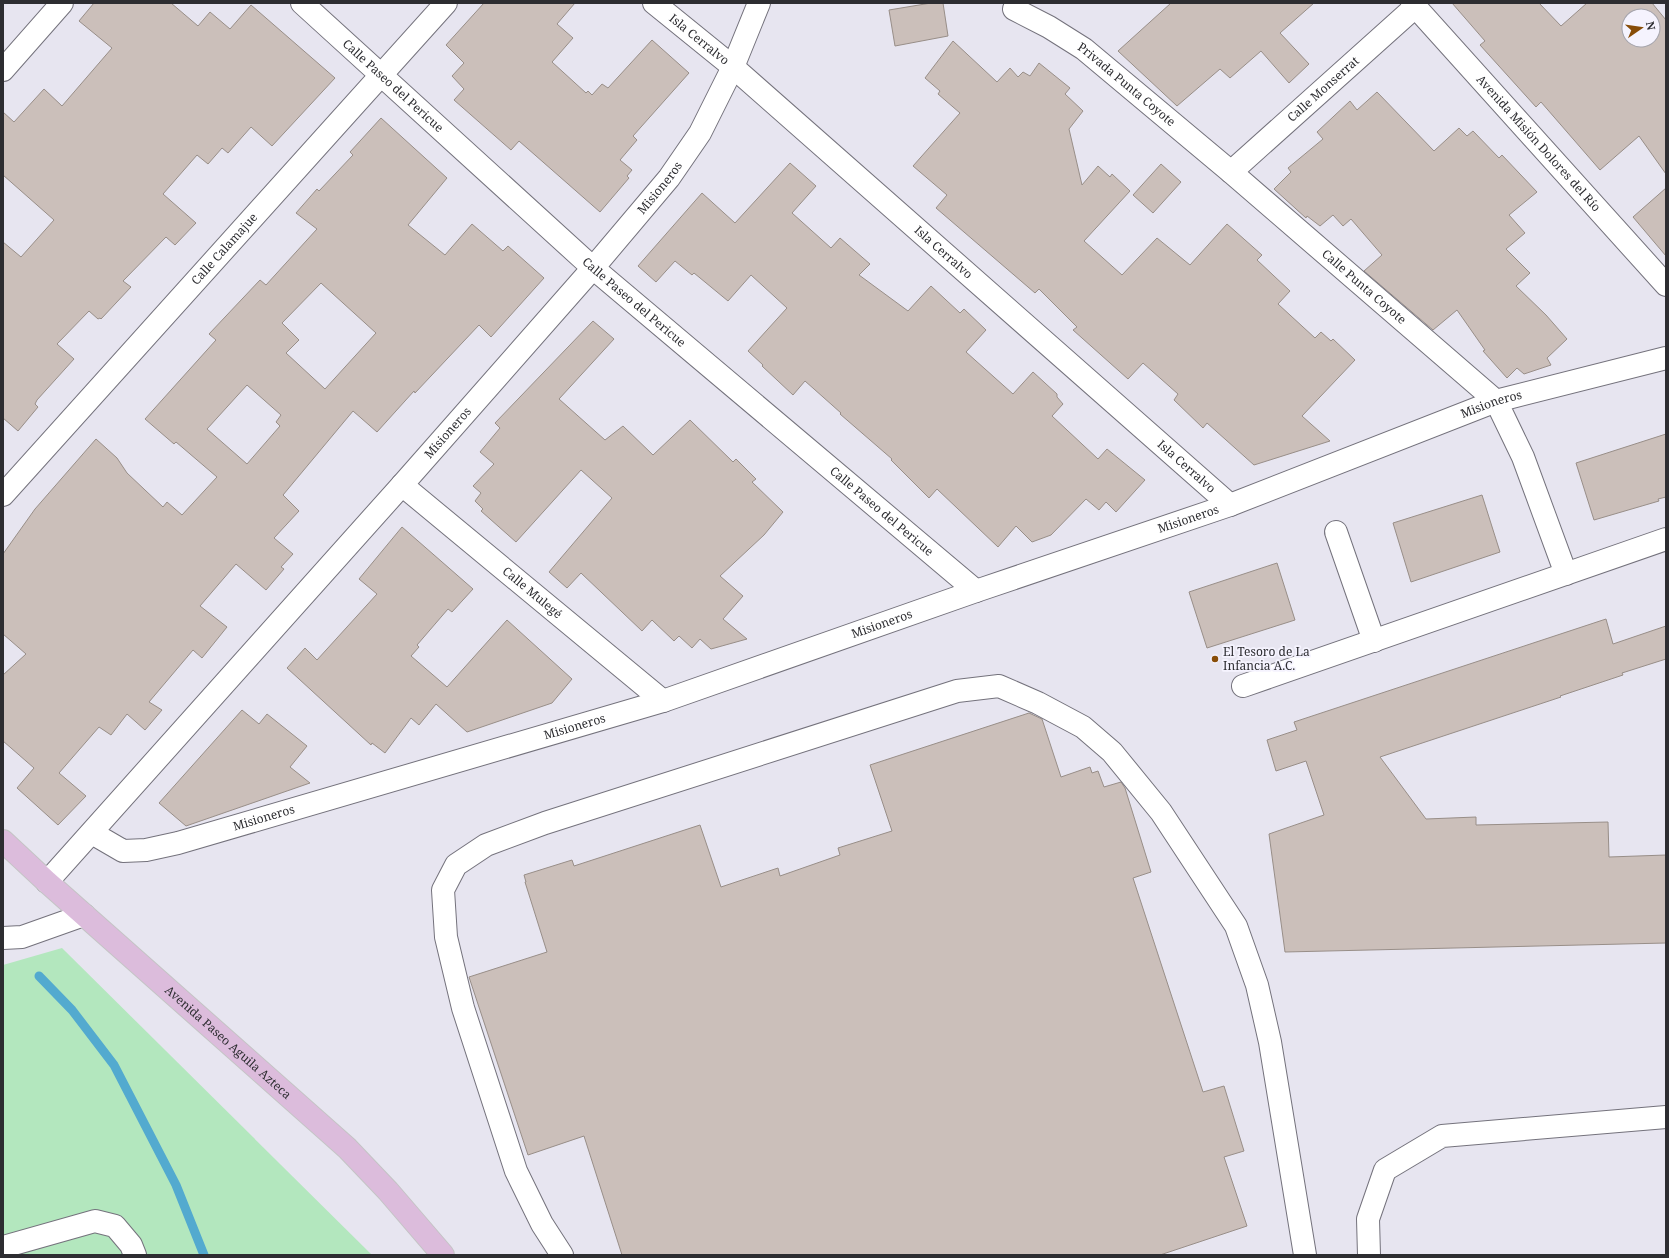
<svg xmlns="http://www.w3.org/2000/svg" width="1669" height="1258" viewBox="0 0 1669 1258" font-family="'Noto Serif',serif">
	<rect width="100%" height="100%" fill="#e7e5f0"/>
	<path fill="#b3e7be" d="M 62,948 L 372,1255 L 3,1255 L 3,965 Z"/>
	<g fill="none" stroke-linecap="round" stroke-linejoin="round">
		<path stroke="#53aacf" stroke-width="9" d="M 39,976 L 72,1010 L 114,1065 L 176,1185 L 204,1255"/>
	</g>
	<g fill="#cbbfba" stroke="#988e88" fill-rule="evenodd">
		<path d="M 94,3 L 171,3 L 198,26 L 210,12 L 230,29 L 251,5 L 335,78 L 272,146 L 251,127 L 228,153 L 222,148 L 208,164 L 197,155 L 163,194 L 196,223 L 175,245 L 166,237 L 123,281 L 131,287 L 101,319 L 100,318 L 98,319 L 89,311 L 57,344 L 74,359 L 37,400 L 35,404 L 38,407 L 18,431 L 3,418 L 3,242 L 21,257 L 54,220 L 3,175 L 3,112 L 14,122 L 44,89 L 62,106 L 112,48 L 79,21 Z"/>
		<path d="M 484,3 L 575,3 L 557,24 L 573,38 L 552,62 L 586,93 L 588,91 L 592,95 L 602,84 L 608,88 L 652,40 L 689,73 L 633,136 L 637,140 L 620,160 L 632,170 L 627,176 L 629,178 L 600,212 L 519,141 L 511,150 L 454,100 L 464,89 L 452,76 L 464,63 L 446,45 Z"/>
		<path d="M 931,3 L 943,3 L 948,36 L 895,46 L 889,10 Z"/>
		<path d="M 1171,3 L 1314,3 L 1280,33 L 1309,64 L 1289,83 L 1261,51 L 1230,78 L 1220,69 L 1177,106 L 1118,51 Z"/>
		<path d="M 1452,3 L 1539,3 L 1561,26 L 1587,3 L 1652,3 L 1666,20 L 1666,174 L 1639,136 L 1600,170 L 1541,102 L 1536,107 L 1480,45 L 1485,41 ZM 1629,16 L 1653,16 L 1653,40 L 1629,40 Z"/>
		<path d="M 953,41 L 997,82 L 1010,68 L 1018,77 L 1023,72 L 1030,76 L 1039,63 L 1070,88 L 1065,94 L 1083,111 L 1069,129 L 1082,185 L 1098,166 L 1110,177 L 1112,174 L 1130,191 L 1084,241 L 1122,275 L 1157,238 L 1190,265 L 1227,224 L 1262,255 L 1257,260 L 1290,291 L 1278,304 L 1315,338 L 1321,332 L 1331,341 L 1333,339 L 1355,360 L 1302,416 L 1330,441 L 1254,465 L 1207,423 L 1203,428 L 1174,400 L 1178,394 L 1143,363 L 1128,379 L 1073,330 L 1077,327 L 1039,289 L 1035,293 L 936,208 L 947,195 L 913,166 L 960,113 L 938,94 L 940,91 L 925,78 Z"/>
		<path d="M 1377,92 L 1434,151 L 1459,128 L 1467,136 L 1473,131 L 1499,158 L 1502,155 L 1537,192 L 1509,215 L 1525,233 L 1506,249 L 1530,273 L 1516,286 L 1546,315 L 1567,339 L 1547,358 L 1551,365 L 1524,374 L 1517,368 L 1507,378 L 1483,351 L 1485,350 L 1457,310 L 1433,330 L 1364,271 L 1382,255 L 1351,219 L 1343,226 L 1333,215 L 1320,226 L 1307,216 L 1306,218 L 1274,189 L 1291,172 L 1288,168 L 1323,139 L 1317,132 L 1350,101 L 1357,110 Z"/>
		<path d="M 381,118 L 447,178 L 408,225 L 445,255 L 472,224 L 503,251 L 508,246 L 544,278 L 491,337 L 479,325 L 415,393 L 414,391 L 377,432 L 353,411 L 283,495 L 299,511 L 274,538 L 293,554 L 281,567 L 284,569 L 266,590 L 236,564 L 200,606 L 227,627 L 202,658 L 193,650 L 149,702 L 162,710 L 145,730 L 127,714 L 111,735 L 99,727 L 59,773 L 86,796 L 58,825 L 17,788 L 34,768 L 3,741 L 3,675 L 26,654 L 3,634 L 3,554 L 35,509 L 96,439 L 117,458 L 127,473 L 163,507 L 167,502 L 182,515 L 217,477 L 176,442 L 174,444 L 145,419 L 216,340 L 209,334 L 260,280 L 266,285 L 317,229 L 296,213 L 317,189 L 319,191 L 353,155 L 350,152 ZM 321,283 L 376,333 L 325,389 L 286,353 L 299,340 L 282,323 ZM 247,385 L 281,415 L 276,422 L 280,426 L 247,464 L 207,429 Z"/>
		<path d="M 790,163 L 816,186 L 792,213 L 831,248 L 840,238 L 870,264 L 859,275 L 908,311 L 931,286 L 960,313 L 964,309 L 986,330 L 966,352 L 1013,394 L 1033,372 L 1057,394 L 1057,397 L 1063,404 L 1052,416 L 1098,459 L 1107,449 L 1145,480 L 1116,512 L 1106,502 L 1099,510 L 1086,499 L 1051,535 L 1032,542 L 1016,526 L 998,547 L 937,489 L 929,498 L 891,460 L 892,459 L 840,414 L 841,413 L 805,381 L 793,395 L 762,366 L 763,365 L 748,351 L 787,308 L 751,275 L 728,301 L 694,273 L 692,275 L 675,261 L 656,282 L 638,266 L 702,193 L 735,223 Z"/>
		<path d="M 1161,164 L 1181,182 L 1153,213 L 1133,195 Z"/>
		<path d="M 1666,188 L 1666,256 L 1633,217 Z"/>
		<path d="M 593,321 L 614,339 L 559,399 L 605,440 L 623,426 L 653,455 L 690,420 L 733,462 L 736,459 L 756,479 L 752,482 L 783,512 L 764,535 L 720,576 L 743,596 L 723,619 L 747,639 L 711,649 L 700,639 L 692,648 L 679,636 L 674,641 L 652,620 L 642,631 L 581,573 L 567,588 L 549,572 L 612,498 L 581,470 L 516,542 L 481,511 L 483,509 L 475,501 L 481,493 L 473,486 L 494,464 L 480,452 L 500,428 L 495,423 Z"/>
		<path d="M 1666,434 L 1666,497 L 1658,499 L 1659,501 L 1594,520 L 1576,463 Z"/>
		<path d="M 1482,495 L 1500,552 L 1411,582 L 1393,523 Z"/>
		<path d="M 402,527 L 473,589 L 452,612 L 448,609 L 417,645 L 419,647 L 411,656 L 447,687 L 507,620 L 572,679 L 552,703 L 467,732 L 436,704 L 419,725 L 411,718 L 385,753 L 372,743 L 371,745 L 287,668 L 305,648 L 317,660 L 377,594 L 359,579 Z"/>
		<path d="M 1277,563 L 1295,620 L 1207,648 L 1189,592 Z"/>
		<path d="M 1606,619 L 1613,644 L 1666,626 L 1666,659 L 1622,673 L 1623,675 L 1560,696 L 1561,697 L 1380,757 L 1426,819 L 1476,817 L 1476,825 L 1608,822 L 1609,857 L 1666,855 L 1666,943 L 1285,952 L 1269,834 L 1324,815 L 1306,761 L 1276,771 L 1267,740 L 1297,730 L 1294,722 Z"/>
		<path d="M 242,710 L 259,724 L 267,714 L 307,746 L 290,767 L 310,783 L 186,826 L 159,803 Z"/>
		<path d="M 1029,713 L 1042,719 L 1061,777 L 1090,767 L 1092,773 L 1098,771 L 1104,787 L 1121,782 L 1125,788 L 1151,872 L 1133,878 L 1203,1092 L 1224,1086 L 1244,1151 L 1224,1157 L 1247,1226 L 1160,1255 L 622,1255 L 584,1136 L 528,1155 L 469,977 L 547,952 L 525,882 L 526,882 L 524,875 L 572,860 L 574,866 L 700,825 L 721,887 L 778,868 L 780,876 L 840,855 L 838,848 L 892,831 L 870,765 Z"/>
	</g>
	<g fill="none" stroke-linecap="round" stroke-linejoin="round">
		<g stroke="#74727c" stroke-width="24">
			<g id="minor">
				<path id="s1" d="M 302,3 L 593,268 L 976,591"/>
				<path id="s2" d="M 654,3 L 733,67 L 1230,505"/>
				<path id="s3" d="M 1412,3 L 1666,285"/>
				<path id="s4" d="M 1014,9 L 1049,27 L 1084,49 L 1231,172 L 1496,401 L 1523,457 L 1566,574"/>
				<path d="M 3,70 L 62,3"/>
				<path id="s5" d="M 1231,172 L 1415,7"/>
				<path id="s6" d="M 402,485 L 663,701"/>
				<path id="s7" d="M 3,495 L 446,3"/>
				<path d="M 1336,532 L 1374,641"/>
				<path d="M 1243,686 L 1666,539"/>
				<path id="s8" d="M 92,833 L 123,851 L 146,850 L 178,843 L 663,701 L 976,591 L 1230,505 L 1496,401 L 1666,358"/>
				<path id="s9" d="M 47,882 L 402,485 L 593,268 L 669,178 L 700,133 L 733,67 L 759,3"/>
				<path d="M 3,938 L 22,937 L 84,915"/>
				<path d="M 3,1247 L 95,1221 L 115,1226 L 131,1245 L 135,1255"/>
				<path d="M 562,1255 L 542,1224 L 516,1171 L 463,1008 L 446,937 L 443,890 L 456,865 L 486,845 L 545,823 L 957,691 L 999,686 L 1038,703 L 1083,727 L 1112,752 L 1161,812 L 1236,926 L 1257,985 L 1270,1042 L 1305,1255"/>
				<path d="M 1369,1255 L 1368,1219 L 1385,1170 L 1442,1136 L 1666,1117"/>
			</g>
		</g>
		<g stroke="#c4c4c5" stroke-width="24">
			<g id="major">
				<path id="s10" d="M 3,841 L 47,882 L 347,1148 L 388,1191 L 443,1255"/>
			</g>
		</g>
		<use href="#minor" stroke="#fff" stroke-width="22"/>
		<use href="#major" stroke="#dcbcdc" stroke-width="22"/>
	</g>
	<circle fill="#884d08" stroke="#f5f3fe" stroke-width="1.5" cx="1215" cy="659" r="4"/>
	<g text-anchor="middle" stroke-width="3.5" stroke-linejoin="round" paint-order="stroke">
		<g font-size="12" fill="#2d2d31" stroke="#f5f3fe">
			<text dy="4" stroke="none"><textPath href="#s2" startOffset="58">Isla Cerralvo</textPath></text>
			<text dy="4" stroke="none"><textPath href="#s4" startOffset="136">Privada Punta Coyote</textPath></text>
			<text dy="4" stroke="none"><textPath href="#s1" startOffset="123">Calle Paseo del Pericue</textPath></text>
			<text dy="4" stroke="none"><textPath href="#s5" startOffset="124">Calle Monserrat</textPath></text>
			<text dy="4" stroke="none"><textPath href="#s3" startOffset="189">Avenida Misión Dolores del Río</textPath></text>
			<text dy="4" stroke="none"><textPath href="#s9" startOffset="926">Misioneros</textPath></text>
			<text dy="4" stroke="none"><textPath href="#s7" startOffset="331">Calle Calamajue</textPath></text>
			<text dy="4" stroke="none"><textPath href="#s2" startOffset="382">Isla Cerralvo</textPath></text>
			<text dy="4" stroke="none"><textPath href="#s4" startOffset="448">Calle Punta Coyote</textPath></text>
			<text dy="4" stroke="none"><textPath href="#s1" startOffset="447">Calle Paseo del Pericue</textPath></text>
			<text dy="4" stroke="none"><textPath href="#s8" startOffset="1477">Misioneros</textPath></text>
			<text dy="4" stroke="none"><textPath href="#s9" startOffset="602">Misioneros</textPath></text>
			<text dy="4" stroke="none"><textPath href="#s2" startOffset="706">Isla Cerralvo</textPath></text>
			<text dy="4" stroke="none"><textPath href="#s1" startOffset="771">Calle Paseo del Pericue</textPath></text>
			<text dy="4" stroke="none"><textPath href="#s8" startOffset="1153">Misioneros</textPath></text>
			<text dy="4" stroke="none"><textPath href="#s6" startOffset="169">Calle Mulegé</textPath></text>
			<text dy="4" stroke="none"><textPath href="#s8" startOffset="829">Misioneros</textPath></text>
			<text dy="4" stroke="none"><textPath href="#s8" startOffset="505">Misioneros</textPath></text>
			<text dy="4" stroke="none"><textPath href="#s8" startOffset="181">Misioneros</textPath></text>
			<text dy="4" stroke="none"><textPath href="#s10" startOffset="302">Avenida Paseo Aguila Azteca</textPath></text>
		</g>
		<g font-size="12" fill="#2d2d31" stroke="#f5f3fe" text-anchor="start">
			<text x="1223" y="656">El Tesoro de La<tspan x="1223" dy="14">Infancia A.C.</tspan></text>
		</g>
	</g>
	<rect width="1669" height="1258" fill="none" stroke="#2d2d31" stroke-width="8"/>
	<g transform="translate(1641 28) rotate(77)"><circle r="19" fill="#f5f3fe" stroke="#a5a4ac"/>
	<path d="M0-3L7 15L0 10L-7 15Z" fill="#884d08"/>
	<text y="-6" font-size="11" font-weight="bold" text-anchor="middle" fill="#2d2d31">N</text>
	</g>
</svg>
